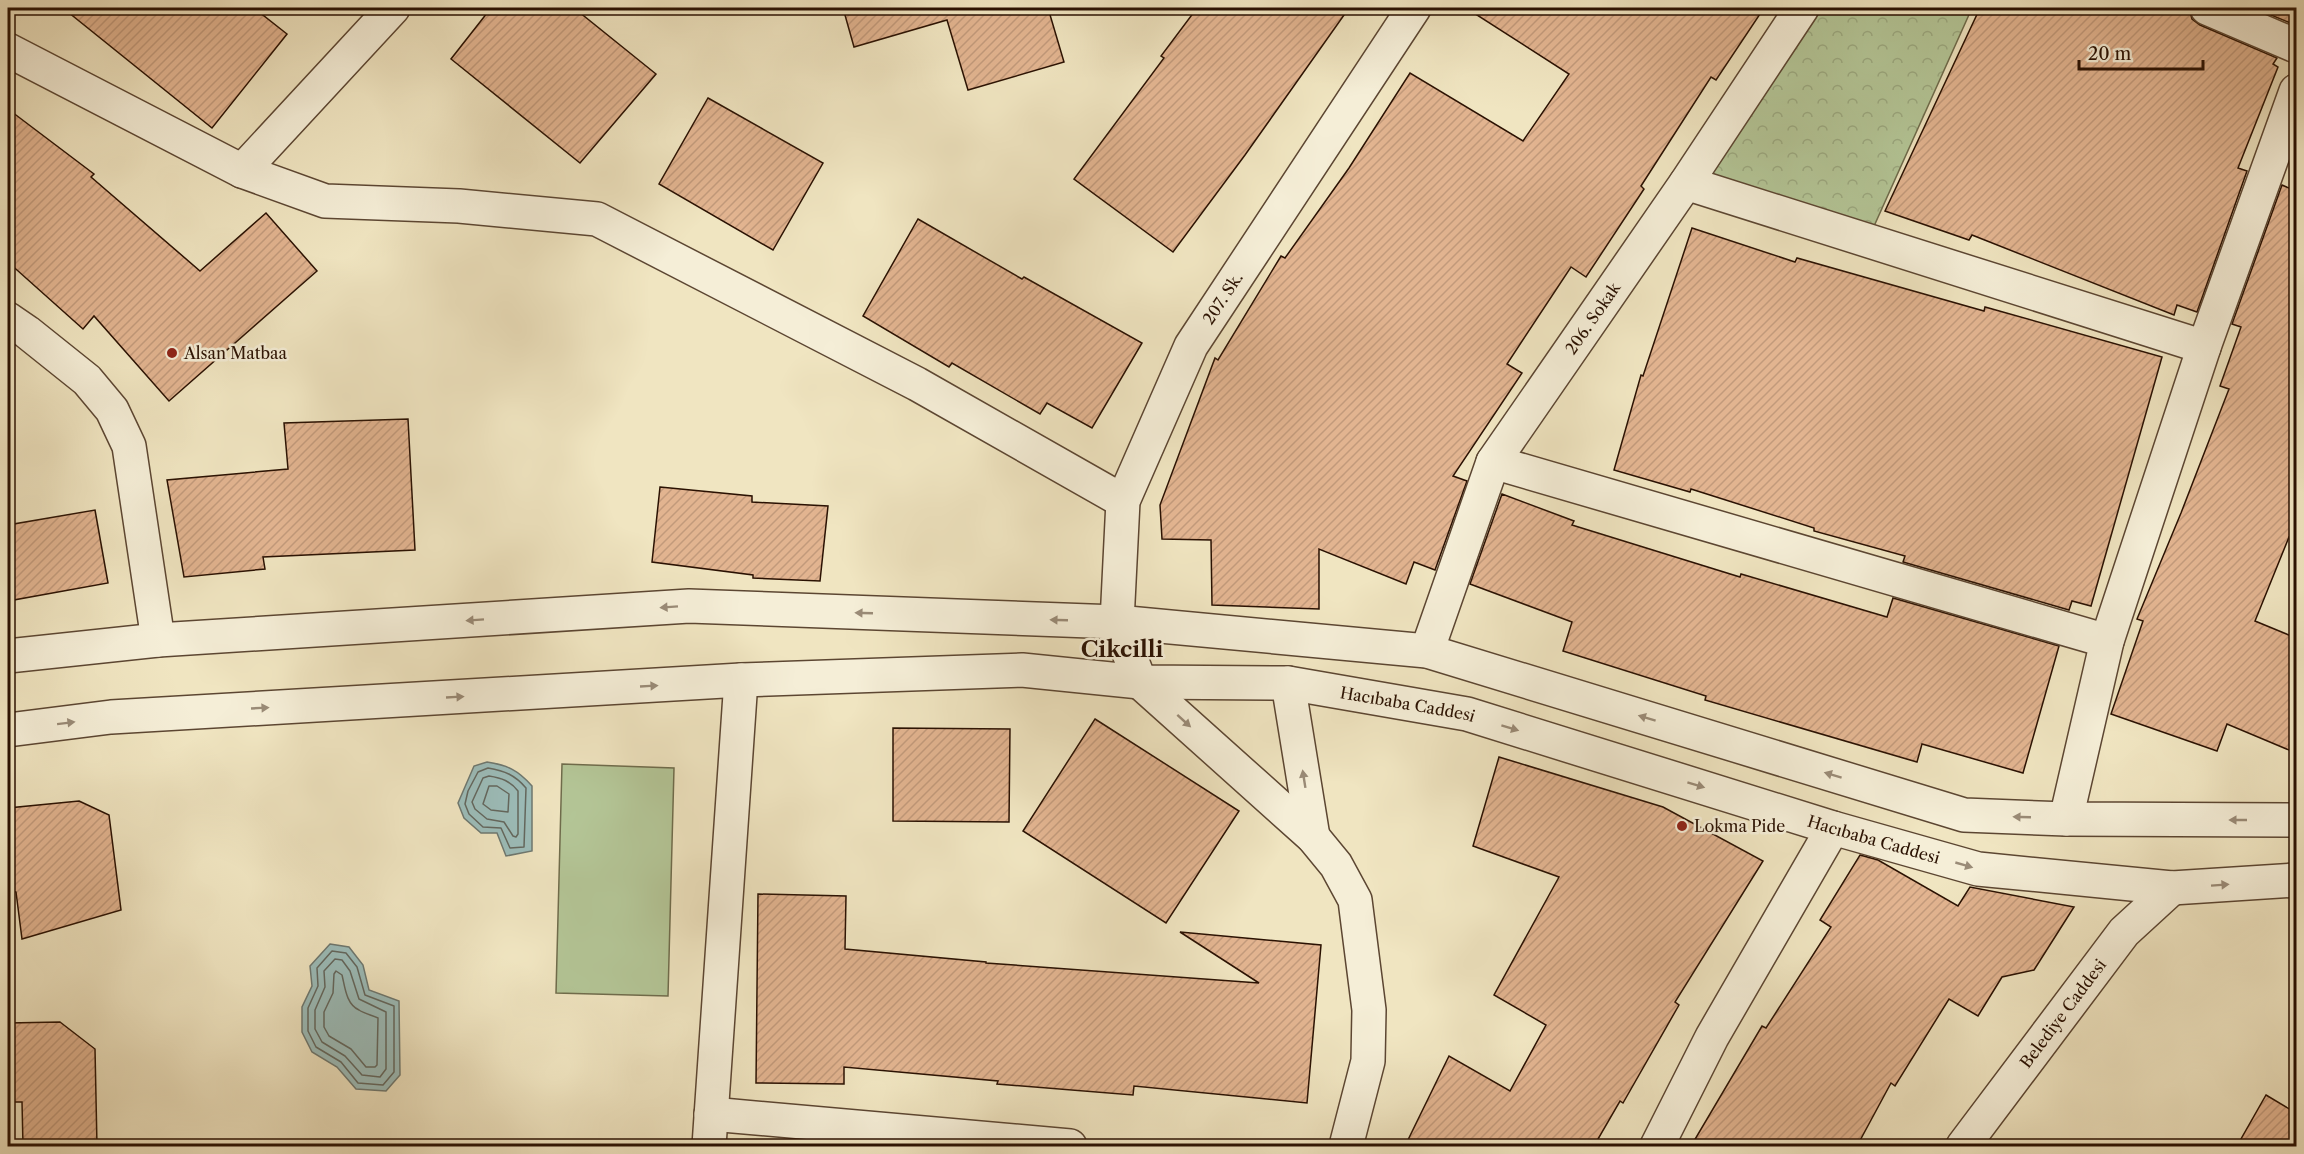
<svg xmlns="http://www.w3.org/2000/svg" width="2304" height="1154" viewBox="0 0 2304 1154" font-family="'Libre Caslon Text',serif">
	<defs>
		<pattern id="park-crowns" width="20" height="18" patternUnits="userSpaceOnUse" patternTransform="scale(1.5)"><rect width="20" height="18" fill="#b4c697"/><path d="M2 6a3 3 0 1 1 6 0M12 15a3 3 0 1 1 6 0" fill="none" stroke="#9ba980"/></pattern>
		<pattern id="building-hatch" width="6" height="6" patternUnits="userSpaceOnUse" patternTransform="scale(1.5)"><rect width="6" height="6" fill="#e2b490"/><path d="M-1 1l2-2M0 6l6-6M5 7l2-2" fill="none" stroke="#c29a7b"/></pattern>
	</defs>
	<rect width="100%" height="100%" fill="#f0e5c1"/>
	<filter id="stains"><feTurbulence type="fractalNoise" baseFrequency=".00333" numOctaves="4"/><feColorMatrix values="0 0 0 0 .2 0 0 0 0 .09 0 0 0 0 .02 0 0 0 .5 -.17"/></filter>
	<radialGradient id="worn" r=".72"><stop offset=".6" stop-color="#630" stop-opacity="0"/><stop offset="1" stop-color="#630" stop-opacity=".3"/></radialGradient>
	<path fill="url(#park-crowns)" stroke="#6f6c4c" stroke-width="1.5" d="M 1812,8 L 1972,8 L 1870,235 L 1697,180 Z"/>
	<path fill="#b4c697" stroke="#6f6c4c" stroke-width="1.5" d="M 562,764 L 674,768 L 668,996 L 556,993 Z"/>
	<g fill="#9cbdba" stroke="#6e7870" stroke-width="1.5">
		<path d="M 487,762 C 507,765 518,770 532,786 L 532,851 L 506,856 L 497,833 L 481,833 L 464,818 L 458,803 L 474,766 Z"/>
		<path d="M 330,944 L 349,947 L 363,965 L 369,990 L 399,1001 L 400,1075 L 386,1091 L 356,1089 L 337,1067 L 312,1052 L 302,1032 L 302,1007 L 312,986 L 310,966 Z"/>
	</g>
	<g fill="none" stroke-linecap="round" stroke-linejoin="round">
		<g stroke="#63675e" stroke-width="1.5">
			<path d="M 488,768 C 505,771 515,775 526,788 L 524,847 L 510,848 L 501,828 L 483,827 L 469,814 L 465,804 L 468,791 L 478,772 Z"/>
			<path d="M 489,776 C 502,778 510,781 518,791 L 518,834 L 516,837 L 513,836 L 504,822 L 487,819 L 475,809 L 472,802 L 483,778 Z"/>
			<path d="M 489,786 L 497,786 L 509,794 L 508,812 L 491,810 L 483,804 Z"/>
			<path d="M 332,951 L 346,953 L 357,967 L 365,995 L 394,1006 L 394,1072 L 383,1085 L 358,1083 L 341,1062 L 316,1047 L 308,1031 L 308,1008 L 318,986 L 317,968 Z"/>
			<path d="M 335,959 L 342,960 L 350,971 L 359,999 L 386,1012 L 386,1069 L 380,1077 L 362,1075 L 345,1056 L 322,1042 L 315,1029 L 315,1010 L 325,987 L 324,971 Z"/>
			<path d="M 336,971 L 342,975 C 345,987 346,1004 359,1010 C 365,1014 372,1015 378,1018 L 377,1065 L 375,1067 L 366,1067 L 351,1049 L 329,1036 L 324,1027 L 324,1012 L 333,993 L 334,974 Z"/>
		</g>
	</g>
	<g fill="url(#building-hatch)" stroke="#2a1102" stroke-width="1.5">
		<path d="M 63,8 L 254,8 L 287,34 L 212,128 Z"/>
		<path d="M 491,8 L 574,8 L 656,74 L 580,163 L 451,59 Z"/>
		<path d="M 843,8 L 1048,8 L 1064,62 L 968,90 L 947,20 L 854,47 Z"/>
		<path d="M 1197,8 L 1349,8 L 1245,155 L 1173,252 L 1074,179 L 1164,58 L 1161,56 Z"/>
		<path d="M 1466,8 L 1764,8 L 1716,80 L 1711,77 L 1641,186 L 1644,189 L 1586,277 L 1571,267 L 1507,364 L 1522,373 L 1453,476 L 1467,481 L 1435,570 L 1414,562 L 1406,584 L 1319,549 L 1319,609 L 1212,605 L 1211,540 L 1162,539 L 1160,505 L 1215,358 L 1218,360 L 1281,256 L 1285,258 L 1349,168 L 1410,73 L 1523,141 L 1569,74 Z"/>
		<path d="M 1980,8 L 2189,8 L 2192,19 L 2200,25 L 2277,58 L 2273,64 L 2278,67 L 2238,168 L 2247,171 L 2197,312 L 2177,305 L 2174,315 L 1972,235 L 1969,240 L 1885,211 Z"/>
		<path d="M 2254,8 L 2296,8 L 2296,18 L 2293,24 Z"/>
		<path d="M 708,98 L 823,163 L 773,250 L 659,184 Z"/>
		<path d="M 8,109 L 94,174 L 91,177 L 200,271 L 266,213 L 317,271 L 169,401 L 94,316 L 83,329 L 8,262 Z"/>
		<path d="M 2282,185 L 2296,191 L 2296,540 L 2289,537 L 2255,621 L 2296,638 L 2296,753 L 2227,724 L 2217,751 L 2111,714 L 2143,621 L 2137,619 L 2181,513 L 2229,389 L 2220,386 L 2241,327 L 2232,324 Z"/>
		<path d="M 918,219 L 1022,279 L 1024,277 L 1142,343 L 1092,428 L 1047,403 L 1040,414 L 952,363 L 949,367 L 863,316 Z"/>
		<path d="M 1692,228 L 1795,262 L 1797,258 L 1984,311 L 1985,307 L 2162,357 L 2091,606 L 2072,601 L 2069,610 L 1903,562 L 1905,556 L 1814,531 L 1814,528 L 1691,489 L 1690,492 L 1614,470 L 1641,375 L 1643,376 Z"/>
		<path d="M 408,419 L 415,550 L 263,557 L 265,569 L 184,577 L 167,480 L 288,469 L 284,423 Z"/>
		<path d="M 660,487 L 752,496 L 752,502 L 828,506 L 820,581 L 753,578 L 753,575 L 652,562 Z"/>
		<path d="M 1502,494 L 1574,521 L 1572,525 L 1740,577 L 1741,574 L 1887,617 L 1893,598 L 2059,646 L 2023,773 L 1922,744 L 1917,762 L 1705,700 L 1706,696 L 1563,651 L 1572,622 L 1470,584 Z"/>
		<path d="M 95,510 L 108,583 L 8,601 L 8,525 Z"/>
		<path d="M 1095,719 L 1239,811 L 1166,923 L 1023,831 Z"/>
		<path d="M 893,728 L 1010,729 L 1009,822 L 893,821 Z"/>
		<path d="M 1499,757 L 1663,807 L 1763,861 L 1675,1002 L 1679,1005 L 1623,1103 L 1620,1101 L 1594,1146 L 1405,1146 L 1449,1056 L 1510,1091 L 1546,1025 L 1494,995 L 1559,877 L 1473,846 Z"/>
		<path d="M 79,801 L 109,815 L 121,910 L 22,939 L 16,892 L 8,890 L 8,808 Z"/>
		<path d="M 1860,855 L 1878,860 L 1958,906 L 1970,887 L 2074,907 L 2034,970 L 2002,977 L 1978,1016 L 1949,999 L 1895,1086 L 1891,1083 L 1857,1146 L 1691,1146 L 1762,1026 L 1766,1028 L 1831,927 L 1820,920 Z"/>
		<path d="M 758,894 L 846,896 L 845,949 L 986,962 L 986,963 L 1259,983 L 1180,932 L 1321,945 L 1307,1103 L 1134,1086 L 1133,1095 L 997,1084 L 998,1081 L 844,1067 L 844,1084 L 756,1083 Z"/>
		<path d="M 60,1022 L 95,1049 L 97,1146 L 23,1146 L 22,1102 L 8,1102 L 8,1023 Z"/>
		<path d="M 2266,1095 L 2296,1113 L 2296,1146 L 2237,1146 Z"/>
	</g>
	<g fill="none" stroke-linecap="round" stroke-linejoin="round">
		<g stroke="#5c4632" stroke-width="36">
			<g id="minor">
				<path d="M 2207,8 L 2296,46"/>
				<path d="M 8,50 L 242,171 L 325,201 L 459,206 L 597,219 L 917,384 L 1123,501"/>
				<path d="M 242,171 L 393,8"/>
				<path d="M 1686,183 L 2204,347"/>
				<path d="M 8,319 L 27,332 L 87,380 L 112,410 L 129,446 L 158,640"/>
				<path d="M 1493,462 L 2107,641"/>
				<path id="s1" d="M 1427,651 L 1493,462 L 1686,183 L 1802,8"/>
				<path d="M 8,656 L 158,640 L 689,606 L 1117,622 L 1427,651 L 1964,815 L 2066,819 L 2296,820"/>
				<path d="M 1288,683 L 1313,837"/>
				<path id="s2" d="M 8,730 L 111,717 L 741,680 L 1022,670 L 1140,682 L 1288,683 L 1467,714 L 1833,828 L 1978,869 L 2172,888 L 2296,880"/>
				<path d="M 2066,819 L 2107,641 L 2204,347 L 2296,91"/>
				<path d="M 711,1114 L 1070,1146"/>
				<path d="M 709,1146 L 741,680"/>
				<path id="s3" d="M 1346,1146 L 1368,1061 L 1369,1010 L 1355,900 L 1336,865 L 1313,837 L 1140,682 L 1117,622 L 1123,501 L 1191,346 L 1414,8"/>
				<path d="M 1657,1146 L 1712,1037 L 1833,828"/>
				<path id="s4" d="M 1963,1146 L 2124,932 L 2172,888"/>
			</g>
		</g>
		<use href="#minor" stroke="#f5eed7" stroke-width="33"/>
	</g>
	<defs><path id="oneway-solid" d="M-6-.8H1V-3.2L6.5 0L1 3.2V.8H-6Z" transform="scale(1.5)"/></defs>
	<g fill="#9a8b77">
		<use href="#oneway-solid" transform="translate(669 607) rotate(176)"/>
		<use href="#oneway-solid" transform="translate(864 613) rotate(-178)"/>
		<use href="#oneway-solid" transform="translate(475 620) rotate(176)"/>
		<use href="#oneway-solid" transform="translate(1059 620) rotate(-178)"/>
		<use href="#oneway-solid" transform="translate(649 686) rotate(-3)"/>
		<use href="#oneway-solid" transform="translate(455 697) rotate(-3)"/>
		<use href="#oneway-solid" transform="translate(260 708) rotate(-3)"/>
		<use href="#oneway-solid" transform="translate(1647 718) rotate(-163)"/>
		<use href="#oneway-solid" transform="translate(1184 721) rotate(42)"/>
		<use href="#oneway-solid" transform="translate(66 723) rotate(-7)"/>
		<use href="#oneway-solid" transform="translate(1510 728) rotate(17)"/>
		<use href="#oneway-solid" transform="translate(1833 775) rotate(-163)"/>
		<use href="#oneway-solid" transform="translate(1304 779) rotate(-99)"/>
		<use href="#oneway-solid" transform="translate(1696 785) rotate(17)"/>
		<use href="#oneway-solid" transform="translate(2022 817) rotate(-178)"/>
		<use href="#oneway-solid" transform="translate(2238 820) rotate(-180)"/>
		<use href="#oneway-solid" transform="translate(1964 865) rotate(16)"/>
		<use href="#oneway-solid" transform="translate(2220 885) rotate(-4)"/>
	</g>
	<g fill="#8f2418" stroke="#f5eed7" stroke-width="2">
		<circle cx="172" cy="353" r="6"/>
		<circle cx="1682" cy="826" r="6"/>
	</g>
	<g text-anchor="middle" stroke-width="5" stroke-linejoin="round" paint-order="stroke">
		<g font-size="16" fill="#2a1102" stroke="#f5eed7">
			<text dy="6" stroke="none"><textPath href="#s3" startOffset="970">207. Sk.</textPath></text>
			<text dy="6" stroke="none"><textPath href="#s1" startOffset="375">206. Sokak</textPath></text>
			<text dy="6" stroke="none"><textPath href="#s2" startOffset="1404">Hacıbaba Caddesi</textPath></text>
			<text dy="6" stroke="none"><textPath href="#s2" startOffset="1890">Hacıbaba Caddesi</textPath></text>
			<text dy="6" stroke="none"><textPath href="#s4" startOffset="166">Belediye Caddesi</textPath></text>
		</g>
		<g font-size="16" fill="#2a1102" stroke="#f5eed7" text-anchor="start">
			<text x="184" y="359">Alsan Matbaa</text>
			<text x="1694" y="832">Lokma Pide</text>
		</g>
		<g font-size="22" font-weight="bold" fill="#2a1102" stroke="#f5eed7">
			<text x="1122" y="657">Cikcilli</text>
		</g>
	</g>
	<rect width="2304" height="1154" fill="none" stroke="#f0e5c1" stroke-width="30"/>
	<rect x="9" y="9" width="2286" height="1136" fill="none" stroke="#2a1102" stroke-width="3"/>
	<rect x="15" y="15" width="2274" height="1124" fill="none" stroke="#2a1102" stroke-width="1.5"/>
	<path d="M2079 60v9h124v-9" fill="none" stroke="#2a1102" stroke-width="3"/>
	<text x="2088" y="60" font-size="18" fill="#2a1102" stroke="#f5eed7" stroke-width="4.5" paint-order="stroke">20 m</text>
	<rect width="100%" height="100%" filter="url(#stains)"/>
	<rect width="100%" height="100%" fill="url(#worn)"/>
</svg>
